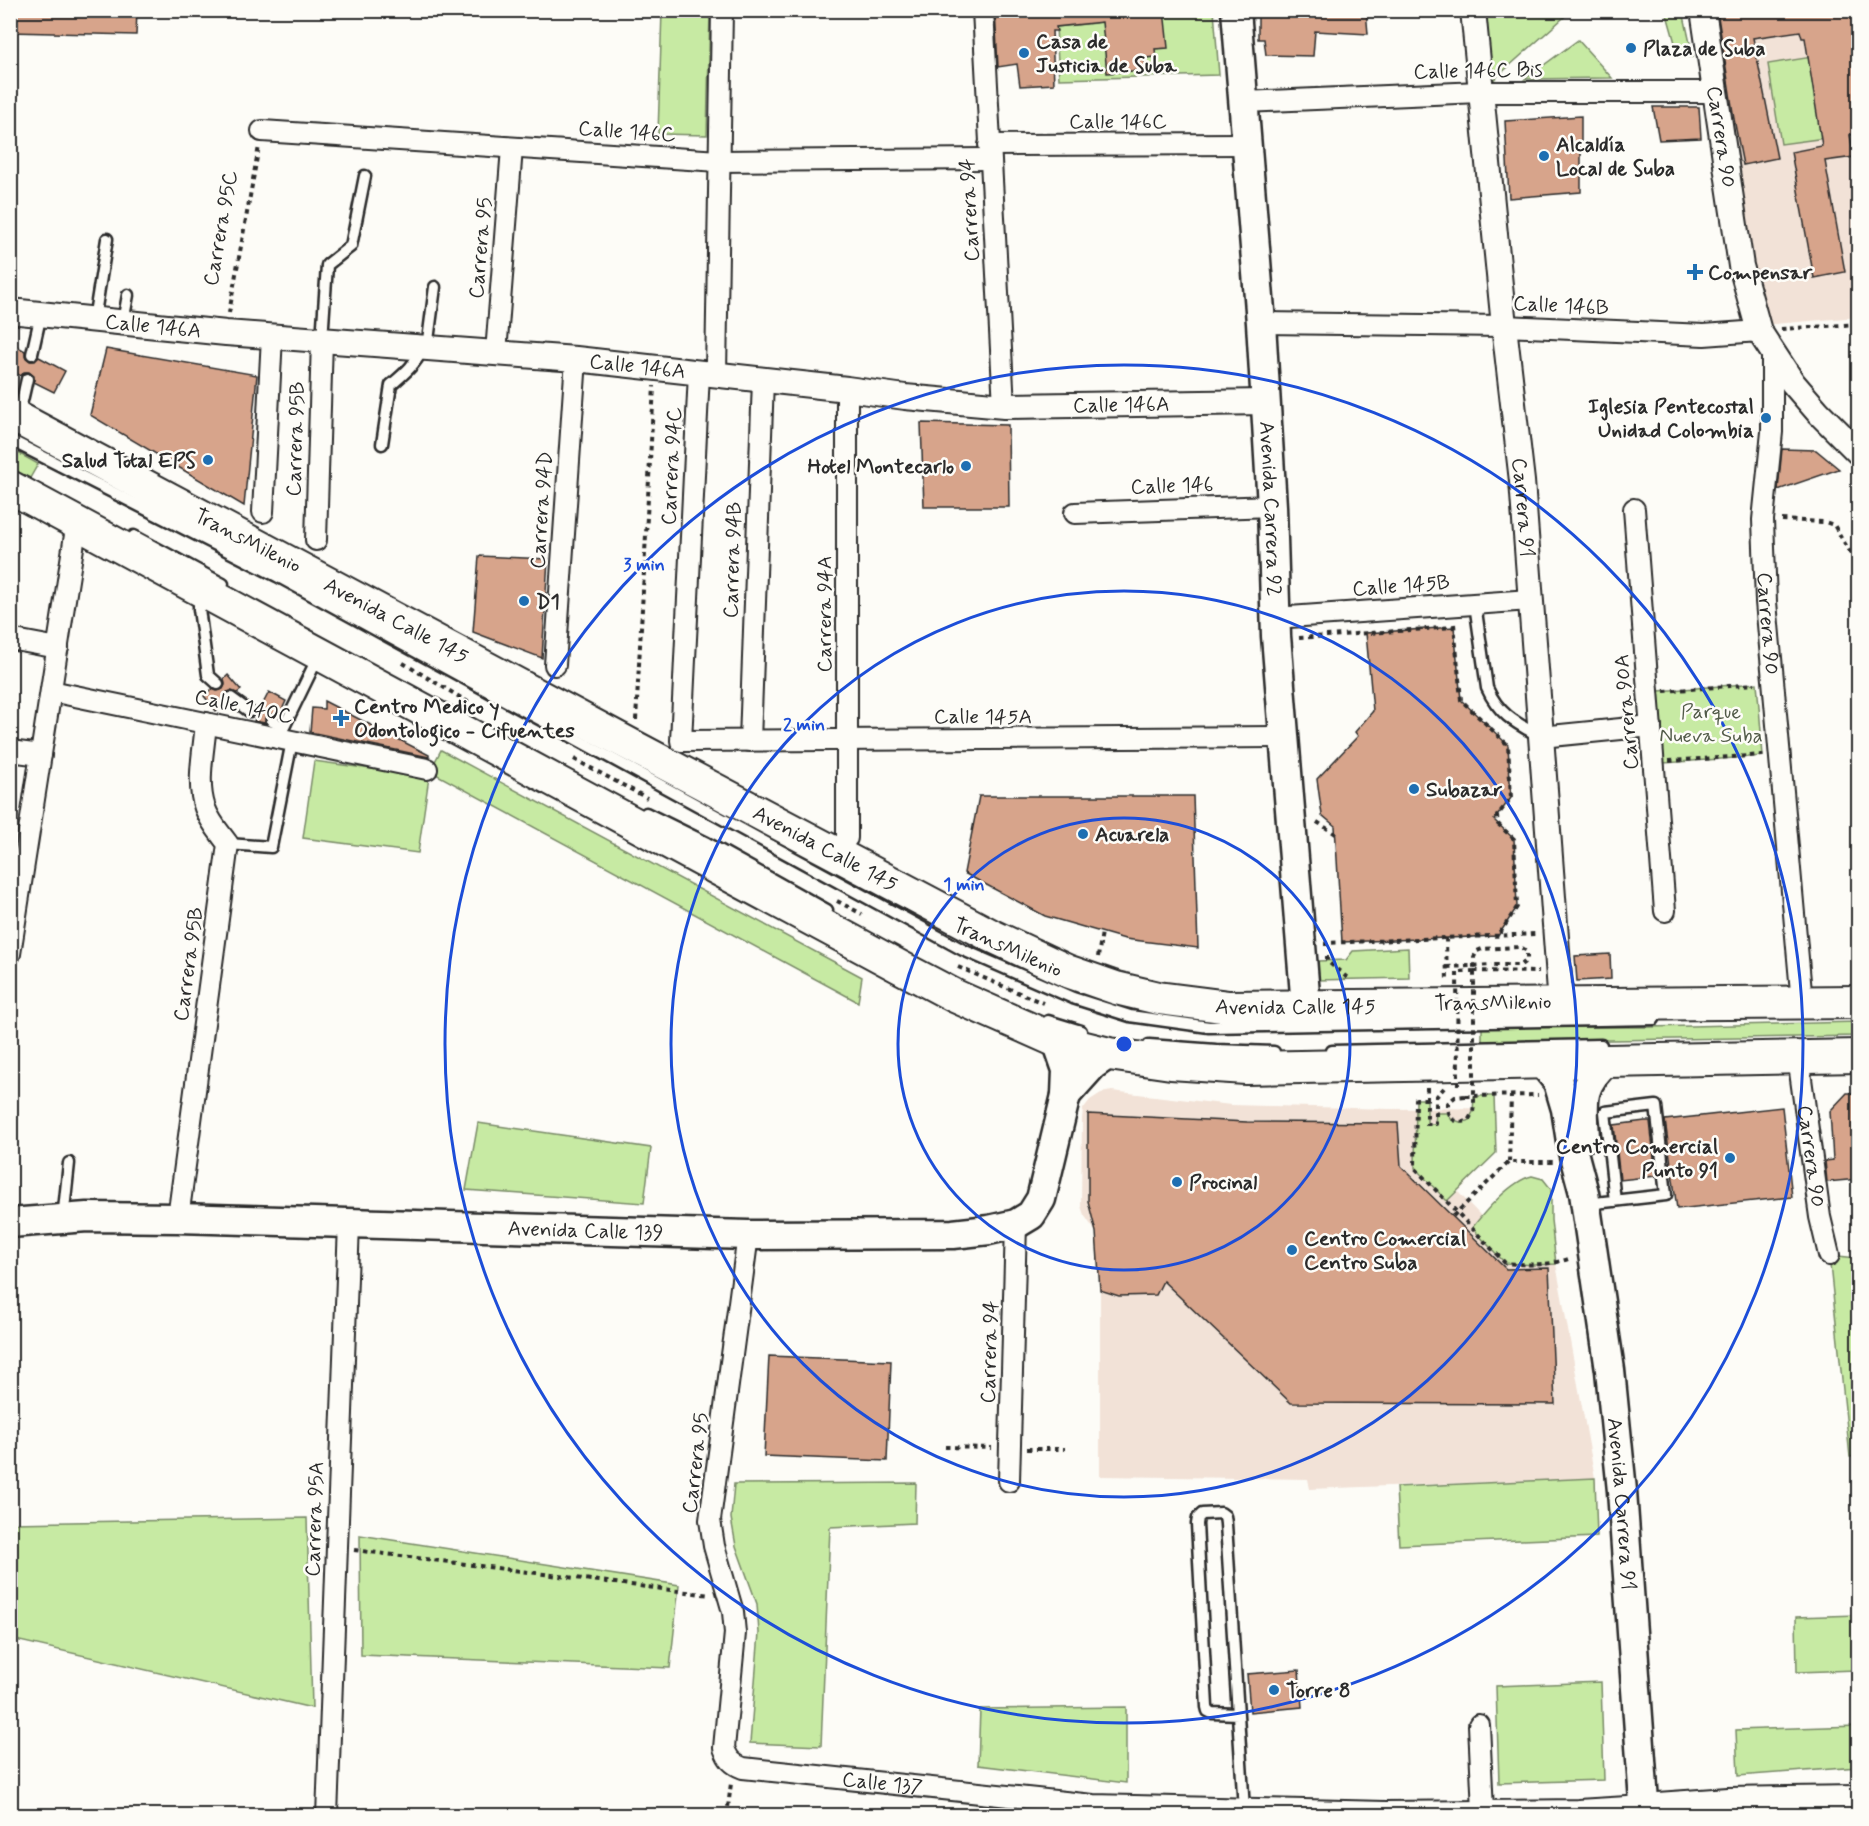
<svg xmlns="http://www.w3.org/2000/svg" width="1869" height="1826" viewBox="0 0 1869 1826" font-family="Mynerve,sans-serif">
	<rect width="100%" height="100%" fill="#fdfcf7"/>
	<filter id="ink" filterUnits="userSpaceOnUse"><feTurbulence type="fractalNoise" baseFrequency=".0167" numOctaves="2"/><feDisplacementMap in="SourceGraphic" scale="12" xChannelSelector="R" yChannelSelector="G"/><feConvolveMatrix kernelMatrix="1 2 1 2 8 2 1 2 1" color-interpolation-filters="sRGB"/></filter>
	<g filter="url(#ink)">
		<g fill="#f2e2d7">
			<path d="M 1711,11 L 1858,11 L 1858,317 L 1763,325 Z"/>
			<path d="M 1112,1091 L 1231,1105 L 1391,1109 L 1495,1108 L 1496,1153 L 1458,1192 L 1481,1216 L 1521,1179 L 1532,1176 L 1543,1179 L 1551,1189 L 1551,1220 L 1556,1264 L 1595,1478 L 1310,1489 L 1308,1479 L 1100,1476 L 1100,1290 L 1096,1232 L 1084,1215 L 1081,1206 L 1082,1119 L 1083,1109 L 1090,1100 L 1101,1093 Z"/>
		</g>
		<g fill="#c7eaa3" stroke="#798a67" stroke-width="1.5">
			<path d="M 1484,10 L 1571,11 L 1490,83 Z"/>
			<path d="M 662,11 L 710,11 L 707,135 L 658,134 Z"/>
			<path d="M 1214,11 L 1219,75 L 1059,79 L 1056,27 Z"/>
			<path d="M 1666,11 L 1683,11 L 1693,57 L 1679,57 Z"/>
			<path d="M 1578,40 L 1612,78 L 1525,79 Z"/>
			<path d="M 1812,57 L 1825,138 L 1781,144 L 1768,64 Z"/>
			<path d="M 11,449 L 38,464 L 30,478 L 11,468 Z"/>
			<path d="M 1757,683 L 1763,756 L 1664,763 L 1659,691 Z"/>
			<path d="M 441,750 L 862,977 L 858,1002 L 430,771 Z"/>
			<path d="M 314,761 L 429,777 L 418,853 L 303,838 Z"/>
			<path d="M 1408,948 L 1409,978 L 1317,980 L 1317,961 L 1346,960 L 1353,951 Z"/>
			<path d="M 1858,1022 L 1858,1036 L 1482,1042 L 1482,1027 L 1649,1027 Z"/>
			<path d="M 1474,1096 L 1494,1096 L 1496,1153 L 1447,1201 L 1415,1168 L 1416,1099 L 1427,1099 L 1427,1124 L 1435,1124 L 1436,1113 L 1448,1113 L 1451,1119 L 1460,1122 L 1468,1121 L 1473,1112 Z"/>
			<path d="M 478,1123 L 651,1148 L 644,1203 L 466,1190 Z"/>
			<path d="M 1532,1176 L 1543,1179 L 1551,1189 L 1551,1220 L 1556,1264 L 1533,1265 L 1505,1263 L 1472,1228 C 1485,1211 1511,1181 1532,1176 Z"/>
			<path d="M 1829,1255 L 1856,1258 L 1858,1282 L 1858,1456 L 1850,1457 Z"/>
			<path d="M 1595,1478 L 1597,1537 L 1399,1545 L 1396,1487 Z"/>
			<path d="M 916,1483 L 915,1523 L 830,1527 L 821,1746 L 750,1743 L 759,1633 L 757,1604 L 736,1546 L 731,1518 L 734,1484 Z"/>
			<path d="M 307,1518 L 312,1708 L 11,1639 L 11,1523 Z"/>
			<path d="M 360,1535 L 679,1585 L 670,1668 L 361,1655 Z"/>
			<path d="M 1858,1615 L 1858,1767 L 1738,1776 L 1736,1730 L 1858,1726 L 1857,1670 L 1797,1672 L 1796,1617 Z"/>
			<path d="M 1601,1682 L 1604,1780 L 1499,1783 L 1496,1686 Z"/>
			<path d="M 1126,1707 L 1126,1783 L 978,1765 L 980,1709 Z"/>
		</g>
		<g fill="#d7a48b" stroke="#2b2b2b" stroke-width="1.5">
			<path d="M 10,10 L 137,10 L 136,35 L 10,32 Z"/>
			<path d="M 995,10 L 1164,10 L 1168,48 L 1155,49 L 1156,57 L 1145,58 L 1146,70 L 1107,73 L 1102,22 L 1056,27 L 1057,31 L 1052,31 L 1054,84 L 1020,86 L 1017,64 L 998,67 Z"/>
			<path d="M 1258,10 L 1366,10 L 1368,34 L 1315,31 L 1313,56 L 1266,55 L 1264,39 L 1258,39 Z"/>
			<path d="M 1717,10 L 1858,10 L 1858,134 L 1850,135 L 1854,157 L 1825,161 L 1845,272 L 1814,278 L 1791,152 L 1822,146 L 1805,38 L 1802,38 L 1800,31 L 1753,38 L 1777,158 L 1743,165 L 1734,119 Z"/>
			<path d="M 1653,107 L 1699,107 L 1701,138 L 1659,140 Z"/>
			<path d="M 1581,116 L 1581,192 L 1509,198 L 1505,121 Z"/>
			<path d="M 18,347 L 25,351 L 25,357 L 30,361 L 35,361 L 39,357 L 65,371 L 54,392 L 34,382 L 34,376 L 29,372 L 24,372 L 21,376 L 10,370 L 10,362 Z"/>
			<path d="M 106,349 L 257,375 L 244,506 L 90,415 Z"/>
			<path d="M 921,423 L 1008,425 L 1009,507 L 924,507 Z"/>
			<path d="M 1782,449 L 1816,450 L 1839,469 L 1778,490 Z"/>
			<path d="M 479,556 L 548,559 L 542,658 L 473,632 Z"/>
			<path d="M 1454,627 L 1461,700 L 1508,745 L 1511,798 L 1494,820 L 1514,839 L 1517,907 L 1498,936 L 1342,942 L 1335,826 L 1322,815 L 1317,779 L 1358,736 L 1355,732 L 1373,711 L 1366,633 Z"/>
			<path d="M 228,675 L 241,690 L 237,693 L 231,691 L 225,693 L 224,698 L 225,703 L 216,711 L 204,696 L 212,689 L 217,691 L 223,689 L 225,685 L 224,679 Z"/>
			<path d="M 269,692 L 286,701 L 279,716 L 268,714 L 265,718 L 265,723 L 254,721 Z"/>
			<path d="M 324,701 L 429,755 L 429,757 L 310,732 L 312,708 L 324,709 Z"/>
			<path d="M 979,796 L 1193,796 L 1198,948 L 1125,939 L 1045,916 L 964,873 Z"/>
			<path d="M 1610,954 L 1611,979 L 1577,981 L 1575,956 Z"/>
			<path d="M 1847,1093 L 1858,1093 L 1858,1179 L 1827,1182 L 1825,1161 L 1833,1160 L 1830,1111 Z"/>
			<path d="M 1782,1107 L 1792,1197 L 1677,1209 L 1665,1120 Z"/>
			<path d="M 1088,1114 L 1247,1122 L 1398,1123 L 1401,1166 L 1506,1269 L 1549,1268 L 1555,1404 L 1291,1403 L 1163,1281 L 1156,1295 L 1119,1296 L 1100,1290 L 1096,1232 L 1088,1201 Z"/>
			<path d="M 1645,1121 L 1650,1121 L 1656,1176 L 1620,1180 L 1614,1125 Z"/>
			<path d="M 769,1356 L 891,1361 L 887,1461 L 764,1456 Z"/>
			<path d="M 1299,1670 L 1302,1707 L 1250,1712 L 1247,1674 Z"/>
		</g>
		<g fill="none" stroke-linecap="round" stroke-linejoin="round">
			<g stroke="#2b2b2b" stroke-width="15">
				<g id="service">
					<path d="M 94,320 L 107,239"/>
					<path d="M 123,322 L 128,295"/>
					<path d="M 322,340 L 327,265 L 351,246 L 365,176"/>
					<path d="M 32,354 L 41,314"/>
					<path d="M 19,414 L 27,379"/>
					<path d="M 10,440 L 277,576 L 963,950 L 1073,998 L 1130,1016 L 1209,1027 L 1654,1019"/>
					<path d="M 382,444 L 391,385 C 405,373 415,365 423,348 L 427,348 L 435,287"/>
					<path d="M 134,536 L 223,584"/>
					<path d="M 199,595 L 199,609 L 208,675 L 218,684"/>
					<path d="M 1475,604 L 1487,688 C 1499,715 1516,723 1541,737"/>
					<path d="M 231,698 L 249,711"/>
					<path d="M 272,721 L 284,727 L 319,655"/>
					<path d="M 646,813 L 707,843 L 827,910"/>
					<path d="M 228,844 L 271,847 L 292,741"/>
					<path d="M 1048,1021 L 1081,1031"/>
					<path d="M 1149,1045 L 1216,1050 L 1274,1052"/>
					<path d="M 1332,1051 L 1601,1045"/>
					<path d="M 1586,1204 C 1613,1201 1639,1198 1666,1195 L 1656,1106 L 1605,1112 L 1615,1201"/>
					<path d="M 63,1219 L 69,1163"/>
					<path d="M 1238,1714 L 1212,1713 L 1208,1711 L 1207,1707 L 1197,1524 L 1198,1518 L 1202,1514 L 1221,1513 L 1225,1516 L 1226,1524 L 1244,1810"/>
				</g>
			</g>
			<g stroke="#2b2b2b" stroke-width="24">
				<g id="minor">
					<path d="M 983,10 L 1004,406"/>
					<path d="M 1244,102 L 1480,92 L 1714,92"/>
					<path d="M 262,131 L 719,161 L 990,159"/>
					<path d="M 989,145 L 1247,144"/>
					<path d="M 1261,323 L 1504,326 L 1704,335 L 1759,331"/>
					<path id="s1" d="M 1772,351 L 1772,432 L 1763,520 L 1766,602 L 1802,1003"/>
					<path d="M 496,353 L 512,148"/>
					<path d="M 699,373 L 681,741 L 1285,737"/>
					<path d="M 716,374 L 722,10"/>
					<path d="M 847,389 L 847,838"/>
					<path d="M 1634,509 L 1665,911"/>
					<path d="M 263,512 L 272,336"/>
					<path d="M 1075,513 L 1272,506"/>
					<path d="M 316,540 L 322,340"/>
					<path d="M 1275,618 L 1530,600"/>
					<path d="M 10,639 L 58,648"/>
					<path d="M 555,665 L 576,359"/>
					<path d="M 51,691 L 427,769"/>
					<path d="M 1541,737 L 1651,726"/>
					<path d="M 750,741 L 763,380"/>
					<path d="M 10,751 L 41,755"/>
					<path d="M 10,954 L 77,522"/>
					<path id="s2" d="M 1798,1057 L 1820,1217 L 1829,1255"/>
					<path d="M 178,1218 L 228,844 C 220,833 210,822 205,808 C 196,783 204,750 206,723"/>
					<path id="s3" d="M 748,1235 L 710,1520 L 714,1546 L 733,1612 L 735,1633 L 724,1748 C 728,1759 732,1764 743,1768 L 1093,1805 L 1386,1812 L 1578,1810 L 1644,1806"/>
					<path d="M 1009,1481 L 1016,1224"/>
					<path d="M 1479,1725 L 1483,1811"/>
					<path d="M 327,1816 L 349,1224"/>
				</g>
			</g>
			<g stroke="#2b2b2b" stroke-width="28">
				<g id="tertiary">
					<path id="s4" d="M 1473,10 L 1504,326 L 1522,481 L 1561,1005"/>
					<path id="s5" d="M 1703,10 L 1741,266 L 1759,331 L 1793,383 L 1818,412 L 1858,452"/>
					<path id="s6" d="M 10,311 L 226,333 L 576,359 L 847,389 L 905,397 L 1004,406 L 1265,402"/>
					<path d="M 1644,1806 L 1728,1800 L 1858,1798"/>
				</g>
			</g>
			<g stroke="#2b2b2b" stroke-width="33">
				<g id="secondary">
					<path id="s7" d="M 1236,10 L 1261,323 L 1272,506 L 1276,636 L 1306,1007"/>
					<path id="s8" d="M 1542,1062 L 1558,1082 L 1566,1109 L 1572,1148 L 1584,1193 L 1610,1370 L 1622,1491 L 1645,1816"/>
					<path d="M 1066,1095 L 1093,1065 L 1109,1054"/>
					<path d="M 1585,1137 C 1583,1101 1579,1086 1607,1061"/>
					<path id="s9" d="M 10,1223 L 87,1217 L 178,1218 L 748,1235 L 953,1234 L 989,1230 L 1016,1224 L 1031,1215 L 1041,1199 L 1066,1095 L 1067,1070 L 1057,1041"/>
				</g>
			</g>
			<g stroke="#2b2b2b" stroke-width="36">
				<g id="primary">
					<path id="s10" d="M 10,414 L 636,748 L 990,935 L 1067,971 L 1116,988 L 1158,998 L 1229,1007 L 1858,1002"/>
					<path d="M 10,487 L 900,967 L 955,996 L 1057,1041 L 1109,1054 L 1171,1063 L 1246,1068 L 1858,1056"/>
				</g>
			</g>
			<g stroke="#2b2b2b" stroke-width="4" stroke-dasharray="4.5 4.5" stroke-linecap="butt">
				<path d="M 229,313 L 259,146"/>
				<path d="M 1781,329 L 1858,324"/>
				<path d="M 1782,520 L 1825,522 L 1834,525 L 1854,559"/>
				<path d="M 1454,624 L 1461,700 L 1508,745 L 1511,798 L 1497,816 L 1498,824 L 1514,839 L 1517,907 L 1498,936"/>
				<path d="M 1299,638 L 1454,627"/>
				<path d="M 403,663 L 478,708"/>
				<path d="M 1664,691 L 1755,684"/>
				<path d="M 636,720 L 654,386"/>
				<path d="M 574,759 L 647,798"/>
				<path d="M 1669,761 L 1764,755"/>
				<path d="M 1317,822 L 1339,836"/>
				<path d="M 837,901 L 862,914"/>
				<path d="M 1446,938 L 1447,982"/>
				<path d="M 1326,946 L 1326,943 L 1537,934"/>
				<path d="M 1327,956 L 1327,961 L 1350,980"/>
				<path d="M 1098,957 L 1102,932"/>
				<path d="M 958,967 L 1043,1003"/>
				<path d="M 1447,967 L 1492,965"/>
				<path d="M 1474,971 L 1539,972"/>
				<path d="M 1427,1087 L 1427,1124 L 1436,1124 L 1436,1097 L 1444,1088"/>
				<path d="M 1465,1096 L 1538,1095"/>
				<path d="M 1427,1099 L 1416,1099 L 1415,1168 L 1505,1263 C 1529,1265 1549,1266 1571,1258"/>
				<path d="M 1509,1162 L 1511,1096"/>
				<path d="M 1453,1216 L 1509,1162 L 1554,1162"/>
				<path d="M 945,1447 L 992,1448"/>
				<path d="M 1027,1449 L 1065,1449"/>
				<path d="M 354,1550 L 710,1595"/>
				<path d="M 727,1816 L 731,1783"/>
			</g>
			<use href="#service" stroke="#fdfcf7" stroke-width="10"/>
			<use href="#minor" stroke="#fdfcf7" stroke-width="20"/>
			<use href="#tertiary" stroke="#fdfcf7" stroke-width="24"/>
			<use href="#secondary" stroke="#fdfcf7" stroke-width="28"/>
			<use href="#primary" stroke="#fdfcf7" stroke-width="32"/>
			<g stroke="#2b2b2b" stroke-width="4" stroke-dasharray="4.5 4.5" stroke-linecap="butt">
				<path d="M 1458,1085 L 1457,972 L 1474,971"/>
				<path d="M 1465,1096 L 1455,1097 L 1448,1103 C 1448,1118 1453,1124 1468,1121 L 1473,1112 L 1474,1104 L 1474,957 L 1477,951 L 1482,949 L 1520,947 L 1527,951 L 1527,960 L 1521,965 L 1492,965"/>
			</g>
		</g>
	</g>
	<g fill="none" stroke="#1d4ed8" stroke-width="3">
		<circle cx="1124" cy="1044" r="226"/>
		<circle cx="1124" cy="1044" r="453"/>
		<circle cx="1124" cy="1044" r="679"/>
	</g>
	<g fill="#1f6fb2" stroke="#fdfcf7" stroke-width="2">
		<circle cx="1631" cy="48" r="6"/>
		<circle cx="1024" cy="53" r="6"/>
		<circle cx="1544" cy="156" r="6"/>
		<path d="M1692 263h6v6h6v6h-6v6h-6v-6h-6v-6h6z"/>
		<circle cx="1766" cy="418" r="6"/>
		<circle cx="208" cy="460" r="6"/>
		<circle cx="966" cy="466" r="6"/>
		<circle cx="524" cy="601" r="6"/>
		<path d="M338 709h6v6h6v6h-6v6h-6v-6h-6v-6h6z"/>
		<circle cx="1414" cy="789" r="6"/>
		<circle cx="1083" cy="834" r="6"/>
		<circle cx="1730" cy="1158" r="6"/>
		<circle cx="1177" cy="1182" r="6"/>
		<circle cx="1292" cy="1250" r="6"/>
		<circle cx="1274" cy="1690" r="6"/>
	</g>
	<g text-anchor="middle" stroke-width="5" stroke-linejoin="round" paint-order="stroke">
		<g font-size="21" font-weight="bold" fill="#2b2b2b" stroke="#fdfcf7" text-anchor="start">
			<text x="1036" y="48">Casa de<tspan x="1036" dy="24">Justicia de Suba</tspan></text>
			<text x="1643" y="55">Plaza de Suba</text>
			<text x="1556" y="151">Alcaldía<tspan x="1556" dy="24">Local de Suba</tspan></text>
			<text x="1708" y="279">Compensar</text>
			<text x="1754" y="413" text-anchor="end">Iglesia Pentecostal<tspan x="1754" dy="24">Unidad Colombia</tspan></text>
			<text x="196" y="467" text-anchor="end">Salud Total EPS</text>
			<text x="954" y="473" text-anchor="end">Hotel Montecarlo</text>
			<text x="536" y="608">D1</text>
			<text x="354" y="713">Centro Medico y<tspan x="354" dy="24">Odontologico - Cifuentes</tspan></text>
			<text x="1426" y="796">Subazar</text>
			<text x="1095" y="841">Acuarela</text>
			<text x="1718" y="1153" text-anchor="end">Centro Comercial<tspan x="1718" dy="24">Punto 91</tspan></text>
			<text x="1189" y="1189">Procinal</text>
			<text x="1304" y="1245">Centro Comercial<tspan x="1304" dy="24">Centro Suba</tspan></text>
			<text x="1286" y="1697">Torre 8</text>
		</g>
		<g font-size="21" fill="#2b2b2b" stroke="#fdfcf7">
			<text transform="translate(1478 70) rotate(-1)" y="7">Calle 146C Bis</text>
			<text x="1118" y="128">Calle 146C</text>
			<text transform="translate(627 131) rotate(4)" y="7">Calle 146C</text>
			<text dy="7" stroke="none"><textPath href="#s5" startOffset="128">Carrera 90</textPath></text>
			<text transform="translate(969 210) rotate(-93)" y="7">Carrera 94</text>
			<text transform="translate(220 228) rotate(-80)" y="7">Carrera 95C</text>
			<text transform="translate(480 248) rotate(-85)" y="7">Carrera 95</text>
			<text transform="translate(1561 305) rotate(3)" y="7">Calle 146B</text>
			<text dy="7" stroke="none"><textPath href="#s6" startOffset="144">Calle 146A</textPath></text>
			<text dy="7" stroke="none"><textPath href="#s6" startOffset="630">Calle 146A</textPath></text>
			<text dy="7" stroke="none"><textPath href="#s6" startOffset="1116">Calle 146A</textPath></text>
			<text transform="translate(295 439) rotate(-88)" y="7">Carrera 95B</text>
			<text transform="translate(671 466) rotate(-87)" y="7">Carrera 94C</text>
			<text transform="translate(1172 485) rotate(-2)" y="7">Calle 146</text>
			<text dy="7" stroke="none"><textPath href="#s4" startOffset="500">Carrera 91</textPath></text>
			<text dy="7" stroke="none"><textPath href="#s7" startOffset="500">Avenida Carrera 92</textPath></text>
			<text transform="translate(541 510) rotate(-86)" y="7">Carrera 94D</text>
			<text transform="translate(248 540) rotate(27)" y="7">TransMilenio</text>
			<text transform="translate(732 560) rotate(-88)" y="7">Carrera 94B</text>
			<text transform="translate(1401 585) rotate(-4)" y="7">Calle 145B</text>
			<text transform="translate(824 614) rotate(-90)" y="7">Carrera 94A</text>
			<text dy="7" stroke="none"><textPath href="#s10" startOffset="438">Avenida Calle 145</textPath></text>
			<text dy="7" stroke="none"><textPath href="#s1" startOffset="273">Carrera 90</textPath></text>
			<text transform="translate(244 706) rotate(12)" y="7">Calle 140C</text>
			<text transform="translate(1626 712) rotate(-95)" y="7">Carrera 90A</text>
			<text x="983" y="723">Calle 145A</text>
			<text dy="7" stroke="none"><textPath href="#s10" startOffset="924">Avenida Calle 145</textPath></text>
			<text transform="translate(1008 947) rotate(24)" y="7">TransMilenio</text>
			<text transform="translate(188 964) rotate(-82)" y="7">Carrera 95B</text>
			<text transform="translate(1493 1002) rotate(-1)" y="7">TransMilenio</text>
			<text dy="7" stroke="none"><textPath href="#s10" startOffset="1428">Avenida Calle 145</textPath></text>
			<text dy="7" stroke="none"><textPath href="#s2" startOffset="100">Carrera 90</textPath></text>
			<text dy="7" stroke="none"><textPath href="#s9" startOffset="576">Avenida Calle 139</textPath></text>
			<text transform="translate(989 1352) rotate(-88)" y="7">Carrera 94</text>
			<text transform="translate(695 1463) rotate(-83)" y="7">Carrera 95</text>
			<text dy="7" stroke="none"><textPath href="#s8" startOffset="453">Avenida Carrera 91</textPath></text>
			<text transform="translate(314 1519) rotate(-88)" y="7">Carrera 95A</text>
			<text dy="7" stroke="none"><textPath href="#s3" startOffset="688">Calle 137</textPath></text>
		</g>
		<g font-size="21" fill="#525b49" stroke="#fdfcf7">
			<text x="1711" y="718">Parque<tspan x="1711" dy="24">Nueva Suba</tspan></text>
		</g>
	</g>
	<circle cx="1124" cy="1044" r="9" fill="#1d4ed8" stroke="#fdfcf7" stroke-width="3"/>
	<g font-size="18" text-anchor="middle" font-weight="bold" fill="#1d4ed8" stroke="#fdfcf7" stroke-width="5" stroke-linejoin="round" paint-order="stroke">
		<text x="644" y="570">3 min</text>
		<text x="804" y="730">2 min</text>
		<text x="964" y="890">1 min</text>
	</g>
	<rect width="1869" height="1826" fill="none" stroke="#fdfcf7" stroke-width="36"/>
	<rect x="18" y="18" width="1833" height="1790" fill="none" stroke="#2b2b2b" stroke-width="2" filter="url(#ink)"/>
</svg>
